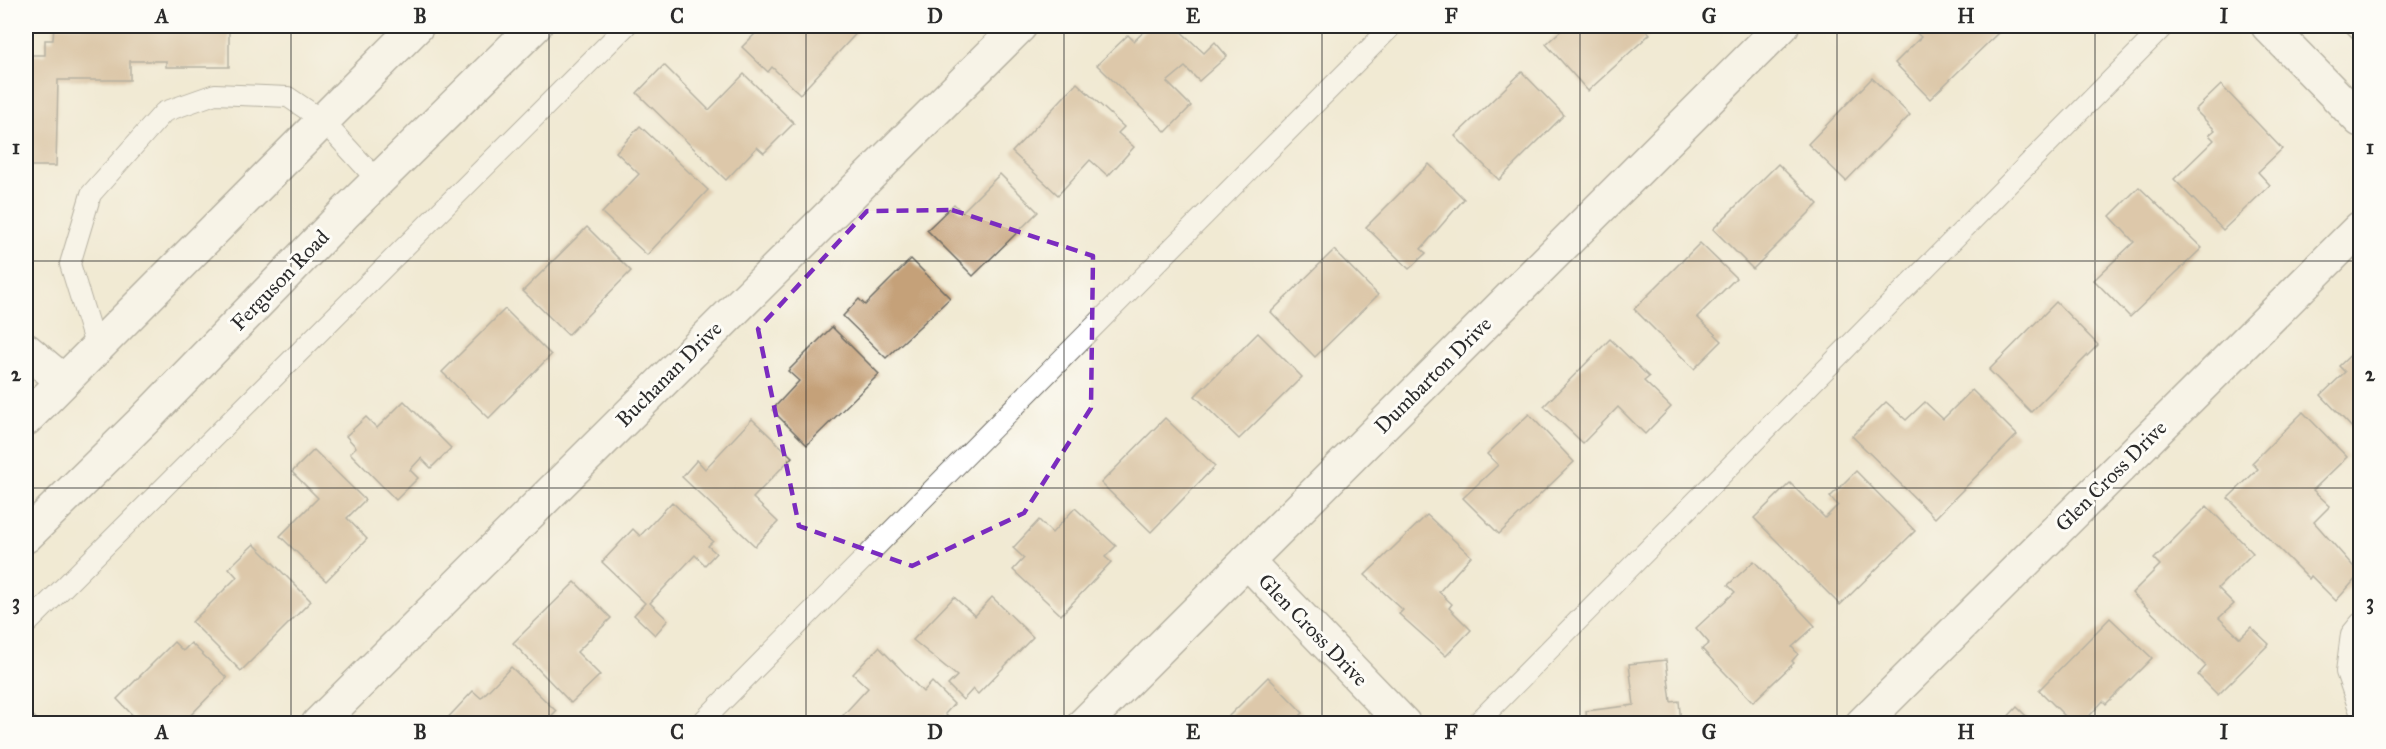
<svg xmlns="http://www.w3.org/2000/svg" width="2386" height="749" viewBox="0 0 2386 749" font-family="'IM FELL Great Primer',serif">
	<rect width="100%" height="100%" fill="#fdfcf7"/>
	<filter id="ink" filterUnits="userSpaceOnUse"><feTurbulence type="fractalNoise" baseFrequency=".0167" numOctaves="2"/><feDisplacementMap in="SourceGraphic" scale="12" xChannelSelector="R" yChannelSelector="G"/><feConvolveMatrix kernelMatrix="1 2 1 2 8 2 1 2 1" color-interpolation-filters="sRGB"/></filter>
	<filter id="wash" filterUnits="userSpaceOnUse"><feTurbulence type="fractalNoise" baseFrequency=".008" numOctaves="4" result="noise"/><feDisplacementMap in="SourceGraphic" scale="24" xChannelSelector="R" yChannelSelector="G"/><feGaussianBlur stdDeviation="1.35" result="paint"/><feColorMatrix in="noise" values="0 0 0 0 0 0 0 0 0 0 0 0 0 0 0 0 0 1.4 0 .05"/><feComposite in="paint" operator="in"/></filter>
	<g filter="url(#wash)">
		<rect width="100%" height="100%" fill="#f1ead3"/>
		<g id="blocks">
			<g fill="#c5a179">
				<path d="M 54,26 L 229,26 L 229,67 L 166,67 L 166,61 L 130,61 L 130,80 L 58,80 L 56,166 L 26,166 L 26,55 L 45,55 L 45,40 L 53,40 Z"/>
				<path d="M 763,26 L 863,26 L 800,94 L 772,67 L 768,72 L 742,47 Z"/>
				<path d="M 1150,26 L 1175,26 L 1204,53 L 1215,42 L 1227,56 L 1199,81 L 1185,67 L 1167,82 L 1191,106 L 1166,132 L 1097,65 L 1128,35 L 1134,41 Z"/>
				<path d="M 1566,26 L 1642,26 L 1650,34 L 1588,91 L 1546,44 Z"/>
				<path d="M 1911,26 L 1994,26 L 2000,31 L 1930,99 L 1895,63 L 1921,37 L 1910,27 Z"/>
				<path d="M 2341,26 L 2360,26 L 2360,45 Z"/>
				<path d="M 664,65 L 709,110 L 744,74 L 794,123 L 764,153 L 757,147 L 726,180 L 637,93 Z"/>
				<path d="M 1522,72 L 1564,115 L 1499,180 L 1455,136 Z"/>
				<path d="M 1872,78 L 1910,115 L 1846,181 L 1808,144 Z"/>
				<path d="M 1077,83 L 1124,127 L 1118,133 L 1134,147 L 1108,176 L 1090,160 L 1058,195 L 1012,152 Z"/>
				<path d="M 2221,85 L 2282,149 L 2258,172 L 2270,185 L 2223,230 L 2174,179 L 2214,140 L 2209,135 L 2215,130 L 2195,110 Z"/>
				<path d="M 640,126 L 708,190 L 647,255 L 602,213 L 639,174 L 616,152 Z"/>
				<path d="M 1429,164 L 1464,199 L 1421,249 L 1426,253 L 1409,269 L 1366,227 Z"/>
				<path d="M 1778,164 L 1818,204 L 1753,269 L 1713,229 Z"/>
				<path d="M 1000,174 L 1038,212 L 973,276 L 927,230 L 954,204 L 962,212 Z"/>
				<path d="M 2139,187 L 2202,248 L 2130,317 L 2094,280 L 2134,242 L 2110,216 Z"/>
				<path d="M 587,227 L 631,271 L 568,335 L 523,291 Z"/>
				<path d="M 1700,243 L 1736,278 L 1697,317 L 1722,341 L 1694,369 L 1634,309 Z"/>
				<path d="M 1334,250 L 1378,295 L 1315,357 L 1271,312 Z"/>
				<path d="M 911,259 L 950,298 L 886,358 L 843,316 L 859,299 L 865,305 Z"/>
				<path d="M 2056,302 L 2098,345 L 2031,412 L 1989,370 Z"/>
				<path d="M 505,309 L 551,355 L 489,418 L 442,372 Z"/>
				<path d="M 832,327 L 879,374 L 807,445 L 772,410 L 799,381 L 788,371 Z"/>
				<path d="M 1258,333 L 1302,377 L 1239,439 L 1195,396 Z"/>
				<path d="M 1610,339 L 1649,377 L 1644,381 L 1671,407 L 1645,434 L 1618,407 L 1583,443 L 1544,406 Z"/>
				<path d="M 2360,346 L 2360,436 L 2321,395 L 2345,372 L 2339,366 Z"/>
				<path d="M 1972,390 L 2017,435 L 1935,518 L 1852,436 L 1886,402 L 1906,420 L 1925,402 L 1943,419 Z"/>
				<path d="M 404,401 L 451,448 L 431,468 L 421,458 L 410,470 L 418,478 L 396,500 L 350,453 L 356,447 L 346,436 L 366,417 L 377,428 Z"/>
				<path d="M 2303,412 L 2347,457 L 2313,490 L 2330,506 L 2314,522 L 2360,574 L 2336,601 L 2311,576 L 2309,579 L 2228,498 L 2258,469 L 2252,463 Z"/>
				<path d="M 1529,414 L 1574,462 L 1499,534 L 1463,498 L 1498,465 L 1487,454 Z"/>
				<path d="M 1165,418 L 1215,466 L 1151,532 L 1101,483 Z"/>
				<path d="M 752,419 L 792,457 L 753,498 L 778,522 L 755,546 L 682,477 L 697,460 L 705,469 Z"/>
				<path d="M 314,450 L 365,500 L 347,518 L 367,539 L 326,581 L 280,536 L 318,498 L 292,472 Z"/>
				<path d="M 1856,471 L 1915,531 L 1840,605 L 1754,518 L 1790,483 L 1825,518 L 1838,505 L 1830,497 Z"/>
				<path d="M 672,502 L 713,541 L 708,546 L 716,553 L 705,565 L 695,555 L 650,603 L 668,620 L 655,635 L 634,615 L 645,603 L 602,562 L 633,529 L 640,536 Z"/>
				<path d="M 2207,506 L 2253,553 L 2218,588 L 2234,604 L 2219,618 L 2240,638 L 2251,627 L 2269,644 L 2218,695 L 2198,675 L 2206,666 L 2132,593 L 2160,565 L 2154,559 Z"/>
				<path d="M 1075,508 L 1116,546 L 1105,557 L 1111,562 L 1061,615 L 1013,570 L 1024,558 L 1013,548 L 1039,520 L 1052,533 Z"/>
				<path d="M 1427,515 L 1471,556 L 1439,592 L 1452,604 L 1449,608 L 1471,630 L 1446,656 L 1399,614 L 1403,610 L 1365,575 Z"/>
				<path d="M 254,544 L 311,601 L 241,671 L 192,622 L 237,577 L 229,568 Z"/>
				<path d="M 1754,561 L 1815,626 L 1792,647 L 1798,654 L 1792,661 L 1794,663 L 1753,702 L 1702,649 L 1709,643 L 1696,628 L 1735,592 L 1728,585 Z"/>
				<path d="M 575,582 L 611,618 L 577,652 L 600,675 L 571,703 L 513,643 Z"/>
				<path d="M 954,597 L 975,616 L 992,597 L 1033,637 L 978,694 L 973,689 L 963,700 L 948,685 L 957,676 L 913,640 Z"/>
				<path d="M 2110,618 L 2152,658 L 2106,704 L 2103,701 L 2082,724 L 2073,724 L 2039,690 Z"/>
				<path d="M 174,642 L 183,651 L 191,643 L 227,678 L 182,724 L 141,724 L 117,699 Z"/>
				<path d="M 879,647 L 923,692 L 932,682 L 954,704 L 945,714 L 955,724 L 835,724 L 868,688 L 853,674 Z"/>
				<path d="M 1666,660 L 1671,702 L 1679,701 L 1681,724 L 1587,724 L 1586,711 L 1634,705 L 1629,664 Z"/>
				<path d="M 511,667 L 556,711 L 544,724 L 442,724 L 473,691 L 481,698 Z"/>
				<path d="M 1268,677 L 1303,713 L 1292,724 L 1221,724 Z"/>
				<path d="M 2017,707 L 2034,724 L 2001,724 Z"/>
				<path d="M 26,708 L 41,724 L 26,724 Z"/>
			</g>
		</g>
	</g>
	<g filter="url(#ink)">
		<use href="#blocks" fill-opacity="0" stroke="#706e66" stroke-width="1.5"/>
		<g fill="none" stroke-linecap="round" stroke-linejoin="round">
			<g stroke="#706e66" stroke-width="22">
				<g id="lane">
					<path d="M 96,348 L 70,264 L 91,194 L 164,112 L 215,94 L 288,97 L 322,120 L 378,181"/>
					<path d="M 2360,623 L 2351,634 L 2346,672 L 2360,712"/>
					<path d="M 26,625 L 626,26"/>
					<path d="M 700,724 L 1392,26"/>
					<path d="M 1476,724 L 2164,26"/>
				</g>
			</g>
			<g stroke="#706e66" stroke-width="36">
				<g id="street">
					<path d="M 2268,26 L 2360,120"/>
					<path d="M 26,350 L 63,381"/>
					<path d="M 1247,561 L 1404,724"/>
					<path d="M 318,724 L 1020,26"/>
					<path d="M 1084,724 L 1782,26"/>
					<path d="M 1862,724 L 2360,228"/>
				</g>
			</g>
			<g stroke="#706e66" stroke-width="36">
				<g id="secondary">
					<path d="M 26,419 L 417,26"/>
					<path d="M 26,536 L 144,420 L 344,214 L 535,26"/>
				</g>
			</g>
			<use href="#lane" stroke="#fff" stroke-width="20"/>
			<use href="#street" stroke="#fff" stroke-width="33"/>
			<use href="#secondary" stroke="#fff" stroke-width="33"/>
		</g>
	</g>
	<path d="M0 0H2386V749H0ZM 952,210 L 1093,256 L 1091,408 L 1024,513 L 912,566 L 799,526 L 758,329 L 867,211 Z" fill="#f1ead3" fill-opacity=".55" fill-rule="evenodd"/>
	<path fill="none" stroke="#7b2cbf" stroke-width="4.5" stroke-dasharray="12 8" stroke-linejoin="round" d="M 952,210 L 1093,256 L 1091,408 L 1024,513 L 912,566 L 799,526 L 758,329 L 867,211 Z"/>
	<path fill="none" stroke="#2b2b2b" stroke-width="1.5" stroke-opacity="0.55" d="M 291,26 L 291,724M 549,26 L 549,724M 806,26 L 806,724M 1064,26 L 1064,724M 1322,26 L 1322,724M 1580,26 L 1580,724M 1837,26 L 1837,724M 2095,26 L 2095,724M 26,261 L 2360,261M 26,488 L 2360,488"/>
	<g text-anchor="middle" stroke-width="6" stroke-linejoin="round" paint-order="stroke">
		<g font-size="21" fill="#2b2b2b" stroke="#fdfcf7">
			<text transform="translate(280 280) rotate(-46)" y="7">Ferguson Road</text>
			<text transform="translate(669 374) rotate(-45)" y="7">Buchanan Drive</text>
			<text transform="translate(1433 375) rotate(-45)" y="7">Dumbarton Drive</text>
			<text transform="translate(2111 476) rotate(-45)" y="7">Glen Cross Drive</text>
			<text transform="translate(1313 630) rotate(46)" y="7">Glen Cross Drive</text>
		</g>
	</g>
	<rect width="2386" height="749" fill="none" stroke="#fdfcf7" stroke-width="66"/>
	<rect x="33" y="33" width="2320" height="683" fill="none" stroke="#2b2b2b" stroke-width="2"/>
	<g font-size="20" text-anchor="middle" font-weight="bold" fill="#2b2b2b">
		<text x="162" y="23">A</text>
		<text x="420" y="23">B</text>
		<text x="677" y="23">C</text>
		<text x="935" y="23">D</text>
		<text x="1193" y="23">E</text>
		<text x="1451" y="23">F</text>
		<text x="1709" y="23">G</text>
		<text x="1966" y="23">H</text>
		<text x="2224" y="23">I</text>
		<text x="16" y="154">1</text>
		<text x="2370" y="154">1</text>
		<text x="16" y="381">2</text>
		<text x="2370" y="381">2</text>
		<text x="16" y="609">3</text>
		<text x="2370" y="609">3</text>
		<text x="162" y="739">A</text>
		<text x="420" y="739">B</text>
		<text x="677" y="739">C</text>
		<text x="935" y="739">D</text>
		<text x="1193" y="739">E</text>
		<text x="1451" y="739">F</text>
		<text x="1709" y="739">G</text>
		<text x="1966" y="739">H</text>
		<text x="2224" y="739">I</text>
	</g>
</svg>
